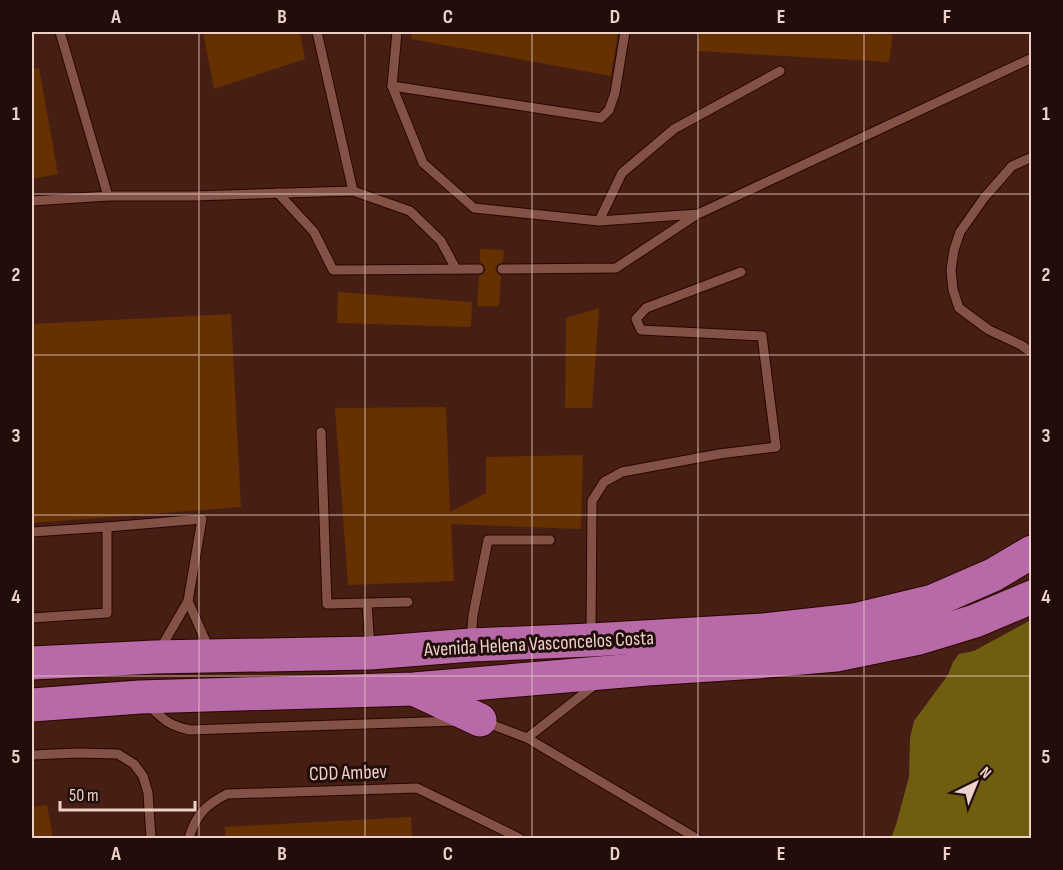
<svg xmlns="http://www.w3.org/2000/svg" width="1063" height="870" viewBox="0 0 1063 870" font-family="'Sofia Sans Condensed',sans-serif">
	<rect width="100%" height="100%" fill="#471e13"/>
	<path fill="#6f5e0f" d="M 1031,620 L 1031,838 L 891,838 L 896,825 L 909,777 L 910,738 L 914,721 L 948,675 L 953,662 L 959,654 L 974,651 Z"/>
	<g fill="#653100">
		<path d="M 203,32 L 300,32 L 305,59 L 214,89 Z"/>
		<path d="M 412,32 L 618,32 L 611,76 L 411,39 Z"/>
		<path d="M 700,32 L 893,32 L 889,62 L 697,51 Z"/>
		<path d="M 39,68 L 58,174 L 32,179 L 32,69 Z"/>
		<path d="M 480,249 L 504,250 L 503,262 L 498,264 L 495,268 L 497,273 L 501,276 L 499,306 L 477,306 L 479,276 L 483,274 L 486,270 L 484,265 L 480,262 Z"/>
		<path d="M 338,292 L 472,302 L 471,327 L 337,323 Z"/>
		<path d="M 599,308 L 592,408 L 565,408 L 566,318 Z"/>
		<path d="M 231,314 L 241,507 L 32,523 L 32,324 Z"/>
		<path d="M 446,407 L 450,512 L 486,493 L 486,457 L 583,455 L 581,529 L 451,524 L 454,581 L 348,585 L 335,408 Z"/>
		<path d="M 47,805 L 53,838 L 32,838 L 32,807 Z"/>
		<path d="M 411,817 L 412,838 L 225,838 L 225,827 Z"/>
	</g>
	<g fill="none" stroke-linecap="round" stroke-linejoin="round">
		<g stroke="#2b0500" stroke-width="11">
			<g id="lane">
				<path d="M 60,32 L 108,196"/>
				<path d="M 317,32 L 353,191"/>
				<path d="M 397,32 L 392,86 L 423,163 L 474,208 L 599,221 L 698,214 L 1032,58"/>
				<path d="M 392,86 L 601,118 L 609,110 L 615,93 L 625,32"/>
				<path d="M 1032,157 L 1012,166 L 984,198 L 960,232 L 954,250 L 951,270 L 953,290 L 959,308 L 989,330 L 1021,345 L 1032,353"/>
				<path d="M 278,193 L 314,232 L 333,270 L 479,269"/>
				<path d="M 32,201 L 108,196 L 194,196 L 353,191 L 410,211 L 441,241 L 456,269"/>
				<path d="M 599,221 L 622,173 L 674,129 L 780,71"/>
				<path d="M 502,269 L 616,268 L 696,215"/>
				<path d="M 321,432 L 327,604 L 408,602"/>
				<path d="M 32,532 L 107,527 L 202,519 L 188,601 L 159,651"/>
				<path d="M 188,601 L 210,651"/>
				<path d="M 367,603 L 370,647"/>
				<path d="M 32,618 L 107,613 L 107,527"/>
				<path d="M 591,635 L 592,501 L 604,482 L 622,472 L 719,454 L 776,447 L 762,336 L 641,330 L 636,319 L 646,308 L 741,272"/>
				<path d="M 471,639 L 473,615 L 488,540 L 550,540"/>
				<path d="M 148,705 C 164,720 168,725 190,730 L 456,721"/>
				<path d="M 485,722 L 527,738 L 696,838"/>
				<path d="M 527,738 L 596,684"/>
				<path d="M 32,755 L 78,753 L 118,754 L 134,764 L 143,776 L 148,793 L 151,838"/>
				<path d="M 189,838 C 196,815 205,805 227,794 L 417,788 L 519,838"/>
			</g>
		</g>
		<g stroke="#2b0500" stroke-width="35">
			<g id="highway">
				<path d="M 32,663 L 155,657 L 370,653 L 471,645 L 591,640 L 763,630 L 854,620 L 933,601 L 993,575 L 1032,552"/>
				<path d="M 416,690 L 480,720"/>
				<path d="M 32,705 L 140,697 L 414,689 L 647,669 L 757,662 L 836,655 L 919,638 L 975,621 L 1032,597"/>
			</g>
		</g>
		<use href="#lane" stroke="#815245" stroke-width="9"/>
		<use href="#highway" stroke="#b869a7" stroke-width="33"/>
	</g>
	<path fill="none" stroke="#edd1c9" stroke-width="1.5" stroke-opacity="0.55" d="M 199,32 L 199,838M 365,32 L 365,838M 532,32 L 532,838M 698,32 L 698,838M 864,32 L 864,838M 32,194 L 1032,194M 32,355 L 1032,355M 32,515 L 1032,515M 32,676 L 1032,676"/>
	<g text-anchor="middle" stroke-width="6" stroke-linejoin="round" paint-order="stroke">
		<g font-size="20" fill="#edd1c9" stroke="#210e0a">
			<text transform="translate(539 643) rotate(-3)" y="7">Avenida Helena Vasconcelos Costa</text>
			<text transform="translate(348 772) rotate(-2)" y="7">CDD Ambev</text>
		</g>
	</g>
	<rect width="1063" height="870" fill="none" stroke="#210e0a" stroke-width="66"/>
	<g transform="translate(976 783) rotate(43)" stroke="#210e0a" stroke-width="4.5" paint-order="stroke">
	<path d="M0-4.5L10 22L0 15L-10 22Z" fill="#edd1c9"/>
	<text y="-9" font-size="16" font-weight="bold" text-anchor="middle" fill="#edd1c9">N</text>
	</g>
	<path d="M60 801v9h135v-9" fill="none" stroke="#edd1c9" stroke-width="3"/>
	<text x="69" y="801" font-size="18" fill="#edd1c9" stroke="#210e0a" stroke-width="4.5" paint-order="stroke">50 m</text>
	<rect x="33" y="33" width="997" height="804" fill="none" stroke="#edd1c9" stroke-width="2"/>
	<g font-size="20" text-anchor="middle" font-weight="bold" fill="#edd1c9">
		<text x="116" y="23">A</text>
		<text x="282" y="23">B</text>
		<text x="448" y="23">C</text>
		<text x="615" y="23">D</text>
		<text x="781" y="23">E</text>
		<text x="947" y="23">F</text>
		<text x="16" y="120">1</text>
		<text x="1046" y="120">1</text>
		<text x="16" y="281">2</text>
		<text x="1046" y="281">2</text>
		<text x="16" y="442">3</text>
		<text x="1046" y="442">3</text>
		<text x="16" y="603">4</text>
		<text x="1046" y="603">4</text>
		<text x="16" y="763">5</text>
		<text x="1046" y="763">5</text>
		<text x="116" y="860">A</text>
		<text x="282" y="860">B</text>
		<text x="448" y="860">C</text>
		<text x="615" y="860">D</text>
		<text x="781" y="860">E</text>
		<text x="947" y="860">F</text>
	</g>
</svg>
